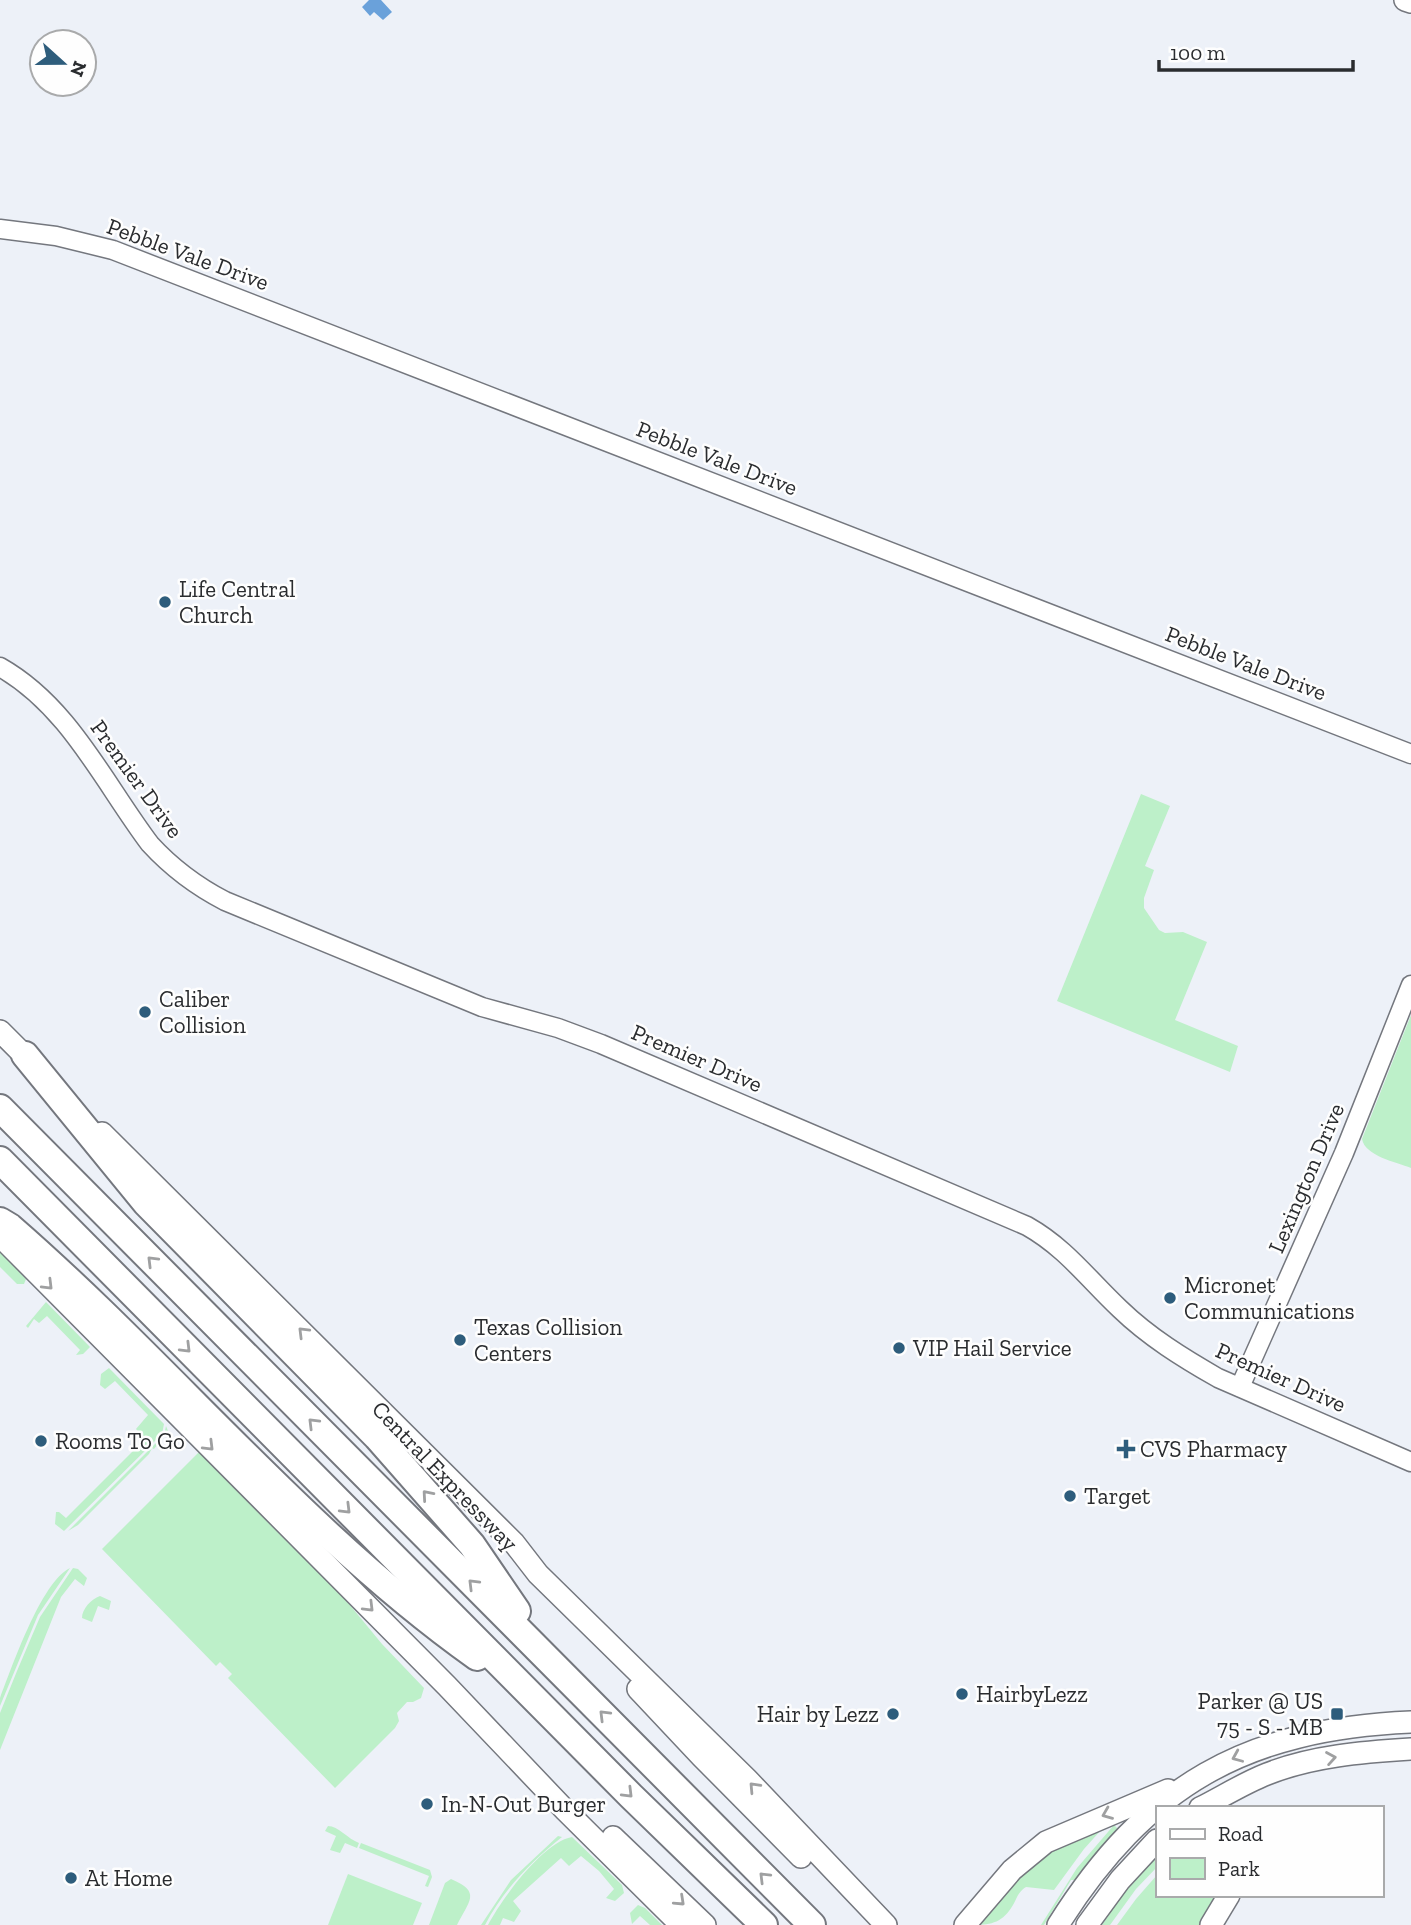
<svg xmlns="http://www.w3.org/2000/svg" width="1411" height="1925" viewBox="0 0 1411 1925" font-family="'Zilla Slab',serif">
	<rect width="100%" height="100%" fill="#edf1f8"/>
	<g fill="#bdf0c9">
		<path d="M 1141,794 L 1170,806 L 1145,866 L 1154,870 L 1144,898 L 1144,908 L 1159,930 L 1165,933 L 1183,932 L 1207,942 L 1175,1020 L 1238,1046 L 1230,1072 L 1057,1001 Z"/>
		<path d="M 1411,1015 L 1411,1168 C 1396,1162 1365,1156 1362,1139 Z"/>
		<path d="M 0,1251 L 26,1279 L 24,1284 L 17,1284 L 0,1267 Z"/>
		<path d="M 46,1302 L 90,1347 L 83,1354 L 76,1355 L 80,1350 L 47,1316 L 39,1323 L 34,1319 L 28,1328 L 26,1326 Z"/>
		<path d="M 109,1368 L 164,1424 L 162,1434 L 64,1531 L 55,1524 L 56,1512 L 59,1512 L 66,1518 L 145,1439 L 136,1429 L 148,1415 L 115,1381 L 105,1389 L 100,1385 L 101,1374 Z"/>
		<path d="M 166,1426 L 168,1431 L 154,1449 L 152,1448 L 149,1454 L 78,1525 L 68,1531 L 164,1435 Z"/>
		<path d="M 199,1452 L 335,1587 L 382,1644 L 424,1688 L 421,1698 L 413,1702 L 407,1702 L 397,1713 L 399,1721 L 395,1728 L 335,1788 L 228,1678 L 232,1674 L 220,1662 L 216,1666 L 102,1549 Z"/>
		<path d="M 70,1568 L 38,1615 L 0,1706 L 0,1698 C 12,1667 41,1582 70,1568 Z"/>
		<path d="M 73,1568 L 78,1569 L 87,1578 L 84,1586 L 75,1579 L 61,1597 L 0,1750 L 0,1713 L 17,1671 L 40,1617 Z"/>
		<path d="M 100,1596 L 111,1601 L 109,1610 L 98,1606 L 92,1622 L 82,1618 C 82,1609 91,1599 100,1596 Z"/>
		<path d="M 1111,1819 L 1084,1849 L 1054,1890 L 1026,1887 C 1018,1892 1017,1898 1013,1905 C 1003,1922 992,1925 974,1925 L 1028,1862 Z"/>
		<path d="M 1114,1825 L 1118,1829 L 1074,1880 L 1071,1880 L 1044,1925 L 1041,1925 L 1077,1868 Z"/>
		<path d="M 328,1826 C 338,1826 348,1839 359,1843 L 357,1848 L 345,1843 L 340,1853 L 330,1850 L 336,1836 L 325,1831 Z"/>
		<path d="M 558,1836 L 562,1837 C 531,1862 504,1889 485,1925 L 481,1925 L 511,1880 Z"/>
		<path d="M 572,1837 L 622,1885 L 624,1893 L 615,1901 L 606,1898 L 614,1889 L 599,1871 L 581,1856 L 569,1866 L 561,1858 L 513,1901 L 521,1911 L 514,1922 L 503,1918 L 500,1925 L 488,1925 C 501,1900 543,1842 572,1837 Z"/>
		<path d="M 361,1843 L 430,1870 L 432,1877 L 428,1887 L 425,1886 L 429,1876 L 359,1848 Z"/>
		<path d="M 1157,1857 L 1157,1867 L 1136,1889 L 1110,1925 L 1102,1925 L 1123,1894 Z"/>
		<path d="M 348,1874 L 422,1903 L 413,1925 L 328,1925 Z"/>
		<path d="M 1157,1875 L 1157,1895 L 1219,1895 L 1199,1925 L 1117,1925 L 1136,1899 Z"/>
		<path d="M 451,1879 C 482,1892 469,1901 457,1925 L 429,1925 L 445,1883 Z"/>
		<path d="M 638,1905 L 645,1908 L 662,1925 L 650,1925 L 640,1916 L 632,1924 L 630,1913 Z"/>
	</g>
	<path fill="#6aa1da" d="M 369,0 L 381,0 L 392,12 L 383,20 L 374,12 L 370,16 L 362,7 Z"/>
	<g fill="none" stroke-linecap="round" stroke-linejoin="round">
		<g stroke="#74777e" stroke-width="21">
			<g id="tertiary">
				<path d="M 0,229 L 56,236 L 113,250 L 1411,754"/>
				<path d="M 0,667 C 69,706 104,783 150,844 C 172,868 196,886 225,901 L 482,1007 L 558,1028 L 601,1044 L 1027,1226 C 1066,1248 1088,1279 1120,1309 C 1149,1337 1183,1358 1218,1378 L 1411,1462"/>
				<path d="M 1240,1387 L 1344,1153 L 1411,985"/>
			</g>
		</g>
		<g stroke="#74777e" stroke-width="24">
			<g id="secondary">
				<path d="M 1405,0 L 1411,2"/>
				<path d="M 0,1031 L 35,1066"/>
				<path d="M 102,1133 L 514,1543 L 538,1574 L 747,1779 L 886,1925"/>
				<path d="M 0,1236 L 447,1686 L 565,1810 L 681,1925"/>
				<path d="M 638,1689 L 701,1756 L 801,1857"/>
				<path d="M 1200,1808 C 1222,1797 1244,1783 1267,1774 C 1312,1756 1363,1752 1411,1749"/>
				<path d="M 613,1837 L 705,1925"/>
				<path d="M 965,1925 L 1012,1870 L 1046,1842 L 1168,1790"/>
				<path d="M 1058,1925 C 1146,1785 1246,1729 1411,1722"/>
				<path d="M 1087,1925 L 1120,1880 L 1157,1840"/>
				<path d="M 1211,1925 L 1229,1895"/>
			</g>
		</g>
		<g stroke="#74777e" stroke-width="30">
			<g id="motorway">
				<path d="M 25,1055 L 146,1203 L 377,1437 L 472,1545 L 517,1611"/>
				<path d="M 0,1108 L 812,1925"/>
				<path d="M 0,1160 L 631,1796 L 764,1925"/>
				<path d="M 0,1221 L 10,1227 C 169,1365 304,1534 477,1657"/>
			</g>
		</g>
		<use href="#tertiary" stroke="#fff" stroke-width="18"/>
		<use href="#secondary" stroke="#fff" stroke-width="21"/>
		<use href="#motorway" stroke="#fff" stroke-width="26"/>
	</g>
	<defs><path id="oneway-chevron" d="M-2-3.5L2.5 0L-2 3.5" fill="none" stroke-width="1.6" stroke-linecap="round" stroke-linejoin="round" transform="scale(1.75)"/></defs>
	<g stroke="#9fa0a1">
		<use href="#oneway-chevron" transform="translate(152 1261) rotate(-135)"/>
		<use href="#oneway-chevron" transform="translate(48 1285) rotate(45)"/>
		<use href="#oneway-chevron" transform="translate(303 1332) rotate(-135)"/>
		<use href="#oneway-chevron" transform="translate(186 1348) rotate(45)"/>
		<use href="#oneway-chevron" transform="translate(313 1423) rotate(-135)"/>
		<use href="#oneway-chevron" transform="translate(209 1446) rotate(45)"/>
		<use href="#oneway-chevron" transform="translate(427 1495) rotate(-131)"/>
		<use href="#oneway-chevron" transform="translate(346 1509) rotate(45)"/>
		<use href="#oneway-chevron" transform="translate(473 1584) rotate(-135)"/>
		<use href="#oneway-chevron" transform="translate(369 1607) rotate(45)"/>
		<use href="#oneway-chevron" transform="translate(604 1715) rotate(-135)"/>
		<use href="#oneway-chevron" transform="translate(1237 1757) rotate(157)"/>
		<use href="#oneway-chevron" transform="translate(1331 1758) rotate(-10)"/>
		<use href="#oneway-chevron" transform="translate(754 1787) rotate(-133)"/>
		<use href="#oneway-chevron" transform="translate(628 1793) rotate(45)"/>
		<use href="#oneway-chevron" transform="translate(1107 1814) rotate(158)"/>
		<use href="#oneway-chevron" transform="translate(764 1877) rotate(-135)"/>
		<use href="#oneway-chevron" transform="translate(680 1901) rotate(43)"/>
	</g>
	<g fill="#2e5d7c" stroke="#fefefe" stroke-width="2.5">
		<circle cx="165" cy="602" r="7"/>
		<circle cx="145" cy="1012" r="7"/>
		<circle cx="1170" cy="1298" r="7"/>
		<circle cx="460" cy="1340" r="7"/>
		<circle cx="899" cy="1348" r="7"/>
		<circle cx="41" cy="1441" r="7"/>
		<path d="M1122.5 1438.5h7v7h7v7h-7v7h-7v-7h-7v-7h7z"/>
		<circle cx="1070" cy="1496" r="7"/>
		<circle cx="962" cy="1694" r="7"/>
		<circle cx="893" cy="1714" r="7"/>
		<rect x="1330" y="1707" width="14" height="14" rx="3.5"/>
		<circle cx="427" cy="1804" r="7"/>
		<circle cx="71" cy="1878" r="7"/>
	</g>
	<g text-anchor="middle" stroke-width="5" stroke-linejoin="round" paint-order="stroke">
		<g font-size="23" fill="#2a2c2f" stroke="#fefefe">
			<text transform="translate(188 254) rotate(20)" y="8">Pebble Vale Drive</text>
			<text transform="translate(717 458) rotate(21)" y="8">Pebble Vale Drive</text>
			<text transform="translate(1246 663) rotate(21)" y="8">Pebble Vale Drive</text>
			<text transform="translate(137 779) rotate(54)" y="8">Premier Drive</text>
			<text transform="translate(697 1058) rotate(23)" y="8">Premier Drive</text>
			<text transform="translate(1306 1178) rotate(-67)" y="8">Lexington Drive</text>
			<text transform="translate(1281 1377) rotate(24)" y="8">Premier Drive</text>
			<text transform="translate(445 1476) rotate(46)" y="8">Central Expressway</text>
		</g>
		<g font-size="23" fill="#2a2c2f" stroke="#fefefe" text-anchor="start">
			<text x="179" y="597">Life Central<tspan x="179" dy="26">Church</tspan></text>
			<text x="159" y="1007">Caliber<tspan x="159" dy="26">Collision</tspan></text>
			<text x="1184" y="1293">Micronet<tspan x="1184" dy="26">Communications</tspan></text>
			<text x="474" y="1335">Texas Collision<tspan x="474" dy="26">Centers</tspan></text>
			<text x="913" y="1356">VIP Hail Service</text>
			<text x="55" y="1449">Rooms To Go</text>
			<text x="1140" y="1457">CVS Pharmacy</text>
			<text x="1084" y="1504">Target</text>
			<text x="976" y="1702">HairbyLezz</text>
			<text x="1323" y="1709" text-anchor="end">Parker @ US<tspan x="1323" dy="26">75 - S - MB</tspan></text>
			<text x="879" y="1722" text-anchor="end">Hair by Lezz</text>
			<text x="441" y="1812">In-N-Out Burger</text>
			<text x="85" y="1886">At Home</text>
		</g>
	</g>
	<rect x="1156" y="1806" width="228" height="91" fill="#fefefe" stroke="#a9aaab" stroke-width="2"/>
	<rect x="1170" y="1829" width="35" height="10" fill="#ffffff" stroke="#a9aaab" stroke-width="2"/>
	<text x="1218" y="1841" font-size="21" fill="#2a2c2f">Road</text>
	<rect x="1170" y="1858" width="35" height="21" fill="#bdf0c9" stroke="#a9aaab" stroke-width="2"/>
	<text x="1218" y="1876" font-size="21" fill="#2a2c2f">Park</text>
	<g transform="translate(63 63) rotate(111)"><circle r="33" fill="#fefefe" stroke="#a9aaab" stroke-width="2"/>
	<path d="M0-5L12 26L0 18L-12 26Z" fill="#2e5d7c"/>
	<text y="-10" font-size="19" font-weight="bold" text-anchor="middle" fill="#2a2c2f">N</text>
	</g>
	<path d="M1159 60v10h194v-10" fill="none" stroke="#2a2c2f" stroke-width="3.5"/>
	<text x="1170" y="60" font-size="21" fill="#2a2c2f" stroke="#fefefe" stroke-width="5" paint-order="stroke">100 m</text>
</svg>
